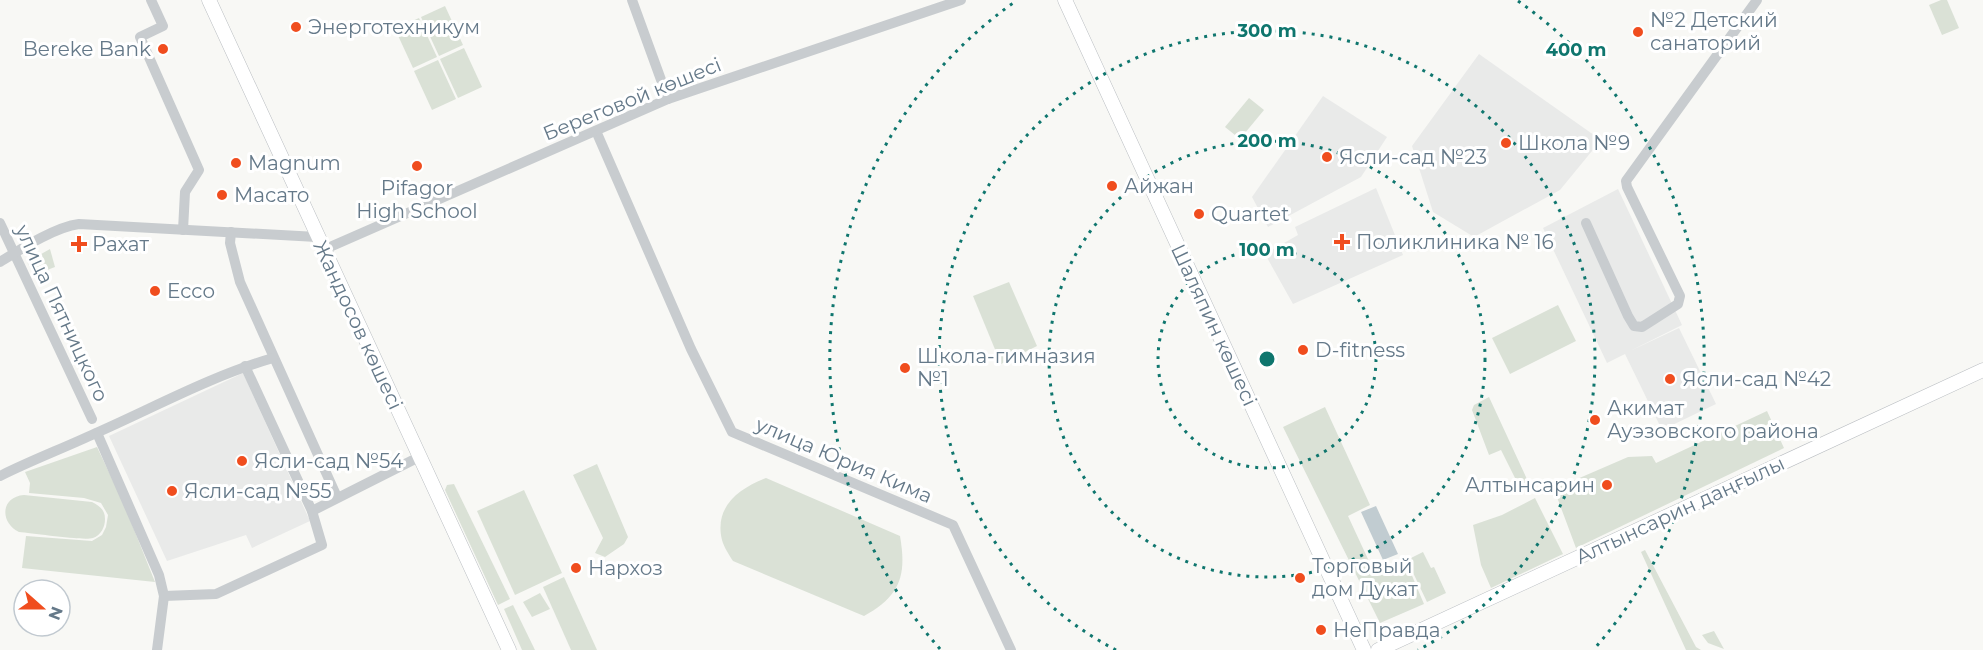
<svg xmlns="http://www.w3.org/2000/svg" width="1983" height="650" viewBox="0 0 1983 650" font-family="Montserrat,sans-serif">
	<rect width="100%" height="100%" fill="#f8f8f5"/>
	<g fill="#e9eae9">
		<path d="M 1479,54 L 1601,140 L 1560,190 L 1474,237 L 1433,212 L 1412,146 Z"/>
		<path d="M 1323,96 L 1387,137 L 1361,177 L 1268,227 L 1252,197 Z"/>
		<path d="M 1376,188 L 1403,255 L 1293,304 L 1265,254 L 1298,235 L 1295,227 Z"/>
		<path d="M 1618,189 L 1682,325 L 1630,351 L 1679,328 L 1716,404 L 1662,430 L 1625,354 L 1607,363 L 1543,228 Z"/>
		<path d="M 243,373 L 310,521 L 252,548 L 246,535 L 167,561 L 109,436 Z"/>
	</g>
	<g fill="#dae1d6">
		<path d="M 1941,0 L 1947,0 L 1959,28 L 1942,35 L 1929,5 Z"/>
		<path d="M 445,6 L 463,45 L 439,56 L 421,17 Z"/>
		<path d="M 419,18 L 437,57 L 413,68 L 395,29 Z"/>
		<path d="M 464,48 L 482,87 L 458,98 L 440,59 Z"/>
		<path d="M 438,60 L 456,99 L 432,110 L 414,71 Z"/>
		<path d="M 1249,98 L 1264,110 L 1240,139 L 1225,127 Z"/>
		<path d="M 50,249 L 55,267 L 34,275 L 27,262 Z"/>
		<path d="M 1009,282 L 1037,346 L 1001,364 L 973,296 Z"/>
		<path d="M 1558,305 L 1576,341 L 1510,374 L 1492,338 Z"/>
		<path d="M 1489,397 L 1532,490 L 1521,490 L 1501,450 L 1489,455 L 1472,410 L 1474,405 Z"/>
		<path d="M 1325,407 L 1370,505 L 1348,516 L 1374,572 L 1405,559 L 1424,604 L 1380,623 L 1283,427 Z"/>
		<path d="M 1767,411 L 1784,448 L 1576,548 L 1554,489 L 1628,457 L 1652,456 L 1656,463 Z"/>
		<path d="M 97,447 L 123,502 L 155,582 L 22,568 L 26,536 L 92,541 L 102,535 L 106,527 L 108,515 L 101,503 L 84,498 L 29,493 L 30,483 L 25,472 Z"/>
		<path d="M 597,464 L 628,537 L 624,544 L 605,557 L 595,553 L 603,538 L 573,475 Z"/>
		<path d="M 766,478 L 900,536 C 907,576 900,596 864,616 L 733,561 C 729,555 724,547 722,540 C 714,507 738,489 766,478 Z"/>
		<path d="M 454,484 L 510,599 L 498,605 L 445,490 L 447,485 Z"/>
		<path d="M 524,490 L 562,573 L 515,595 L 477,511 Z"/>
		<path d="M 24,495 L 92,502 C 100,506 105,510 105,519 C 105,527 101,535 93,538 C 83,541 33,533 19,532 C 0,523 0,497 24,495 Z"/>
		<path d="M 1535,498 L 1563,554 L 1491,588 L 1481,565 L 1473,525 L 1502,515 Z"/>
		<path d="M 1645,550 L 1696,647 L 1701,650 L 1686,650 L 1641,552 Z"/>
		<path d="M 1423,552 L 1431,568 L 1434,567 L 1446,593 L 1427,602 L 1407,560 Z"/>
		<path d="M 564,577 L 597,650 L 571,650 L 543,587 Z"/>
		<path d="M 540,593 L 550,609 L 532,617 L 523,602 Z"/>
		<path d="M 513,605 L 535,650 L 522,650 L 504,609 Z"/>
		<path d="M 1714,631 L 1724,649 L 1708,643 L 1702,635 Z"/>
	</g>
	<path fill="#c1ccd1" d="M 1376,506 L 1398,554 L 1383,560 L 1361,512 Z"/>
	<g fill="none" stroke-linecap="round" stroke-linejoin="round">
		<g stroke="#bbbfc3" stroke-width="15">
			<g id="major">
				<path d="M 209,0 L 509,650"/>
				<path d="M 1065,0 L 1364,650"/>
				<path d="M 1378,650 L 1983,370"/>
			</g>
		</g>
		<g stroke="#c8cccf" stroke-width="10">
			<path d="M 151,0 L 163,26 L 140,37 L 199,170 L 185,192 L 183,230"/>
			<path d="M 632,0 L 668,99"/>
			<path d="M 596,131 L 691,349 L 732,432 L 953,525 L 1011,650"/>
			<path d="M 0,223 L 92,419"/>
			<path d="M 1586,223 L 1628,316 L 1634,326 L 1642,327 L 1678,304 L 1680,296 L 1627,187 L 1626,181 L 1757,0"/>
			<path d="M 231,232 L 230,243 L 240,282 L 337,497"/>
			<path d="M 323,250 L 668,99 L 961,0"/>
			<path d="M 0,262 C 21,249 55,227 79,224 L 317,237"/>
			<path d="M 245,366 L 312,511"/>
			<path d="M 97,433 L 159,575 L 164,596 L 157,650"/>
			<path d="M 0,476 C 32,460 64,448 96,433 C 155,407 211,376 273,358"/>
			<path d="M 164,596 L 216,594 L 322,545 L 312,511 L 419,457"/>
		</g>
		<use href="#major" stroke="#fff" stroke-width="14"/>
	</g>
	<g fill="none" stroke="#0f766e" stroke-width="3" stroke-dasharray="3 6">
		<circle cx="1267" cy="359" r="109"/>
		<circle cx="1267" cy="359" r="218"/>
		<path d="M1116 650A328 328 0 1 1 1418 650"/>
		<path d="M940 649A437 437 0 0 1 1016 1M1518 1A437 437 0 0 1 1594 649"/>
	</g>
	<g fill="#f04d1e" stroke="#fff" stroke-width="2">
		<circle cx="296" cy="27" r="6"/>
		<circle cx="1638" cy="32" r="6"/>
		<circle cx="163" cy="49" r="6"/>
		<circle cx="1506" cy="143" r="6"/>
		<circle cx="1327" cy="157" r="6"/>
		<circle cx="236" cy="163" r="6"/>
		<circle cx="417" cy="166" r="6"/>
		<circle cx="1112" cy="186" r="6"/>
		<circle cx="222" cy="195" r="6"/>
		<circle cx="1199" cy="214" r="6"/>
		<path d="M1339 233h6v6h6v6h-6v6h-6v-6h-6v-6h6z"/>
		<path d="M76 235h6v6h6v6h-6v6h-6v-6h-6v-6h6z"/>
		<circle cx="155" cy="291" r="6"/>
		<circle cx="1303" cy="350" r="6"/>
		<circle cx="905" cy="368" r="6"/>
		<circle cx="1670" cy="379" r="6"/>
		<circle cx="1595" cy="420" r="6"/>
		<circle cx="242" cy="461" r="6"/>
		<circle cx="1607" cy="485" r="6"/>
		<circle cx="172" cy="491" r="6"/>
		<circle cx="576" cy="568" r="6"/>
		<circle cx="1300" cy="578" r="6"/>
		<circle cx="1321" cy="630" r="6"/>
	</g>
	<g text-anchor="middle" stroke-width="6" stroke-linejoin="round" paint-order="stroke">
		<g font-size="20" fill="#657989" stroke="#fff" text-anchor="start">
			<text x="1650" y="27">№2 Детский<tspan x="1650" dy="23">санаторий</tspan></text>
			<text x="308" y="34">Энерготехникум</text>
			<text x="151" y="56" text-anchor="end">Bereke Bank</text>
			<text x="1518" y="150">Школа №9</text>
			<text x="1339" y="164">Ясли-сад №23</text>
			<text x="248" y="170">Magnum</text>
			<text x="1124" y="193">Айжан</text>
			<text x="417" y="195" text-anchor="middle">Pifagor<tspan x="417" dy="23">High School</tspan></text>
			<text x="234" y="202">Масато</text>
			<text x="1211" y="221">Quartet</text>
			<text x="1356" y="249">Поликлиника № 16</text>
			<text x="92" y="251">Рахат</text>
			<text x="167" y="298">Ecco</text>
			<text x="1315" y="357">D-fitness</text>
			<text x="917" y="363">Школа-гимназия<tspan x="917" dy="23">№1</tspan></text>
			<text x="1682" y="386">Ясли-сад №42</text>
			<text x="1607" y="415">Акимат<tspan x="1607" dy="23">Ауэзовского района</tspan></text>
			<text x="254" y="468">Ясли-сад №54</text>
			<text x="1595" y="492" text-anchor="end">Алтынсарин</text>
			<text x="184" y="498">Ясли-сад №55</text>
			<text x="1312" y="573">Торговый<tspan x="1312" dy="23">дом Дукат</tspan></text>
			<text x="588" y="575">Нархоз</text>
			<text x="1333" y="637">НеПравда</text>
		</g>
		<g font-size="20" fill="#657989" stroke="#fff">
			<text transform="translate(632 99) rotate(-22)" y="7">Береговой көшесі</text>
			<text transform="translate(62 313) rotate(65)" y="7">улица Пятницкого</text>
			<text transform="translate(358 325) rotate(65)" y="7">Жандосов көшесі</text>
			<text transform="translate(1214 325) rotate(65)" y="7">Шаляпин көшесі</text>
			<text transform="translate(844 460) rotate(23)" y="7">улица Юрия Кима</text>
			<text transform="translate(1680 510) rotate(-25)" y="7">Алтынсарин даңғылы</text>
		</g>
	</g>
	<circle cx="1267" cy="359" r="9" fill="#0f766e" stroke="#fff" stroke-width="3"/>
	<g font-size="18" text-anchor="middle" font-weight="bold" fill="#0f766e" stroke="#fff" stroke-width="6" stroke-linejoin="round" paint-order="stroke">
		<text x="1267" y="37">300 m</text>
		<text x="1576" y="56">400 m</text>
		<text x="1267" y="147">200 m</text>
		<text x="1267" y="256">100 m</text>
	</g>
	<g transform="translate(42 608) rotate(111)"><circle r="28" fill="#ffffff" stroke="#c1c9d0" stroke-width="1.5"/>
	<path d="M0-4.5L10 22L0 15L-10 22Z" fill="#f04d1e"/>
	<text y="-9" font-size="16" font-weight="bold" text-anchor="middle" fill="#657989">N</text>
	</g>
</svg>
